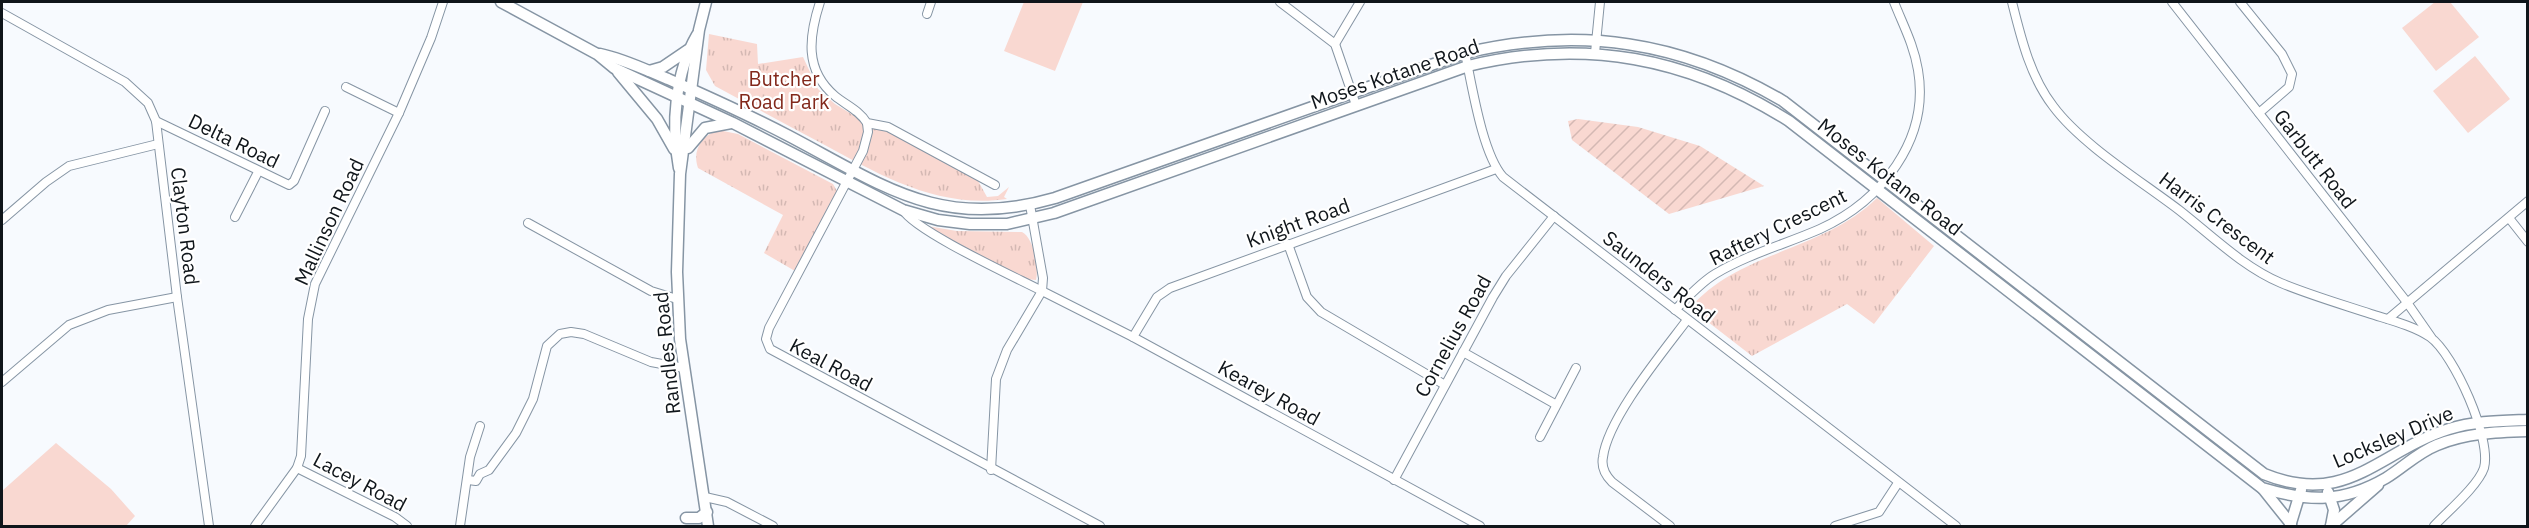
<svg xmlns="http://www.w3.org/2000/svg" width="2529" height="528" viewBox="0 0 2529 528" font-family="'IBM Plex Sans',sans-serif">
	<defs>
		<pattern id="park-tufts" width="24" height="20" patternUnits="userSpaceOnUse" patternTransform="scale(1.5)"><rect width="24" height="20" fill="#f9d8d1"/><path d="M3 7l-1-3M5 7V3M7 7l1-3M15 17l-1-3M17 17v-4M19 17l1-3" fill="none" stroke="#d4b8b3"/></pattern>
		<pattern id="garden-furrows" width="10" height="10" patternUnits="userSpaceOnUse" patternTransform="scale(1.5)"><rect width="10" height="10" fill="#f9d8d1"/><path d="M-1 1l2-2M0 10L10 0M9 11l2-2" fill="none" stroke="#d4b8b3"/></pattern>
	</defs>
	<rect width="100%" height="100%" fill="#f7fafe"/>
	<g fill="#f9d8d1">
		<path d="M 1024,2 L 1083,2 L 1055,71 L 1004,51 Z"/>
		<path d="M 2435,2 L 2450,2 L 2479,37 L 2436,71 L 2402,28 Z"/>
		<path d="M 2475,56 L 2510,99 L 2468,133 L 2433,91 Z"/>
		<path d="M 56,443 L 111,489 L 135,516 L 126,526 L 2,526 L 2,491 Z"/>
	</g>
	<g fill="url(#park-tufts)">
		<path d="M 709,34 L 757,44 L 758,64 L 803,57 L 818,89 L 835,104 L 876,129 L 890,132 L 977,179 L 987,197 L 998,196 L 1009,187 L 1004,197 L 1007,199 C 937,209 880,175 821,143 C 785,124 750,105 715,86 L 706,70 Z"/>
		<path d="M 718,130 L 738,134 L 833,184 L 837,191 L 795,271 L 764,253 L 783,215 L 698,168 C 692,151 701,136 718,130 Z"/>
		<path d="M 1877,198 L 1934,246 L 1874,324 L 1847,304 L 1752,356 L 1690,308 C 1739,251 1823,251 1877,198 Z"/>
		<path d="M 921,225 L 957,231 L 1022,232 C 1034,238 1039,268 1036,280 L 1027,279 Z"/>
	</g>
	<path fill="url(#garden-furrows)" d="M 1578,119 L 1638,127 L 1700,146 L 1764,186 L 1669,214 L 1572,140 L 1568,121 Z"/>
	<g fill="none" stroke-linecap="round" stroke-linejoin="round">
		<g stroke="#8695a4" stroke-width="10">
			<g id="minor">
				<path d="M 820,2 C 809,36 804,70 835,96 C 846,105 859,110 867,123 L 888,127 L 995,185"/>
				<path d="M 1280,2 L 1335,44 L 1356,105"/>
				<path d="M 2012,2 C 2021,38 2030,76 2053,106 C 2081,144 2141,181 2179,210 C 2211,235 2243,267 2281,283 C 2310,295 2341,304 2371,314 C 2390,320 2414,326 2430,337 C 2454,354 2492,439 2484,468 C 2478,486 2447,512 2434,526"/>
				<path d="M 2172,2 L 2406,301 L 2431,337"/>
				<path d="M 2240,2 L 2282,54 L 2292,74 L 2289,87 L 2259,113"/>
				<path d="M 2,13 L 125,82 L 148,103 L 156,121 L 177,297 L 209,526"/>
				<path d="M 927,14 L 931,2"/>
				<path d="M 1335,44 L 1360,2"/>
				<path d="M 1465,53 C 1472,85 1482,153 1503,177 L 1956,526"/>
				<path d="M 1595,53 L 1600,2"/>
				<path d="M 346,87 L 399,113"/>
				<path d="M 156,121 L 289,185 L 294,181 L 325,111"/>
				<path d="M 867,123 L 868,132 L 863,151 L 769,328 L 766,339 L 770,349 L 1100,526"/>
				<path d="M 1030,205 L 1043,278 L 1042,291 L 1133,337 L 1480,526"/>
				<path d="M 903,210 C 915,231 1015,277 1042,291 L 1007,350 L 996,379 L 991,470"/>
				<path d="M 235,217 L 258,172"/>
				<path d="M 2509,218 L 2528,242"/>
				<path d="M 2,220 L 46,182 L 69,166 L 158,144"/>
				<path d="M 528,223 L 651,291 L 677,299"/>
				<path d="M 1288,244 L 1307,297 L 1321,312 L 1445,385"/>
				<path d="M 1675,310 C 1688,297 1700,283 1715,274 C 1748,254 1786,244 1820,229 C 1881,201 1930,140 1918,70 C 1914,45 1903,25 1894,2"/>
				<path d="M 2388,319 L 2528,201"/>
				<path d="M 1133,337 L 1157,297 L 1170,288 L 1496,169"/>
				<path d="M 1463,352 L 1555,404"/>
				<path d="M 2,382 L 69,325 L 108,310 L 177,297"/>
				<path d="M 1540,437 L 1576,368"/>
				<path d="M 297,468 L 395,517 L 407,526"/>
				<path d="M 468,480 L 476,481 L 480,474 L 489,470 L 516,433 L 533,399 L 547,346 L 560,334 L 571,332 L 584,334 L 651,362 L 684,368"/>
				<path d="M 1394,480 L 1493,297 L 1506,276 L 1554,216"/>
				<path d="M 705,497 L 727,502 L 773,526"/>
				<path d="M 255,526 L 297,468 L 301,456 L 308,319 L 315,284 L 399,113 L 431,38 L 443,2"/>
				<path d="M 460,526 L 470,457 L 480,426"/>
				<path d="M 1670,526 L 1612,482 C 1605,475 1601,467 1603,457 C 1608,418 1663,352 1687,320"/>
				<path d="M 1835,526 L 1879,512 L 1898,483"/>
			</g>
		</g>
		<g stroke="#8695a4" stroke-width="13">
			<g id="tertiary">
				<path d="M 501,2 L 597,54 L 614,68 L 733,123 L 903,210 L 938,220 L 970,224 L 1007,224 L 1054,213 L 1468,66 C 1584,38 1688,57 1789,121 L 2262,488 C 2309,502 2343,503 2386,478 C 2404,467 2417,453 2437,445 C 2466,433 2496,432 2528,431"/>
				<path d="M 706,2 L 699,30 L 680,174 L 677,272 L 680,339 L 708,526"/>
				<path d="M 600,54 C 624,59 646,70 668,79 C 709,97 749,115 789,136 C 884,186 941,231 1055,198 L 1465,53 C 1580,26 1681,41 1783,101 L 2264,474 C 2347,508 2379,451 2449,429 C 2474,421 2502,421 2528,420"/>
				<path d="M 649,71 L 663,67 L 688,50"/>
				<path d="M 618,72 L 657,119 L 674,149"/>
				<path d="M 688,148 L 705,128 L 731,123"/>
				<path d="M 679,168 C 671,125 675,73 697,35"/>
				<path d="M 2263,489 L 2291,524"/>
				<path d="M 2328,492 L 2334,510 L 2331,526"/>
				<path d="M 686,518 L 699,518 L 707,512"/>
				<path d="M 2290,526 L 2301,490"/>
				<path d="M 2331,526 L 2378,485"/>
			</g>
		</g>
		<use href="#minor" stroke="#fff" stroke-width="8"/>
		<use href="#tertiary" stroke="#fff" stroke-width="10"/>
	</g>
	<g text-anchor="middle" stroke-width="4.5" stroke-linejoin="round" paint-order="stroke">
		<g font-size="20" fill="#0f151a" stroke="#fff">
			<text transform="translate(1395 74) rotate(-19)" y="7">Moses Kotane Road</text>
			<text transform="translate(234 141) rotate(26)" y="7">Delta Road</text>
			<text transform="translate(2315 159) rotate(52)" y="7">Garbutt Road</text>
			<text transform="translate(1890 177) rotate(38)" y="7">Moses Kotane Road</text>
			<text transform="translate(2217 218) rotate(37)" y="7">Harris Crescent</text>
			<text transform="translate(329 222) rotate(-65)" y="7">Mallinson Road</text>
			<text transform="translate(1298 223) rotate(-20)" y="7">Knight Road</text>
			<text transform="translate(185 226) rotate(83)" y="7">Clayton Road</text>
			<text transform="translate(1778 227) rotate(-26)" y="7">Raftery Crescent</text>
			<text transform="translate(1659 277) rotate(38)" y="7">Saunders Road</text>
			<text transform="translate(1453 336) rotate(-61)" y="7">Cornelius Road</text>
			<text transform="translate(667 353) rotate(-96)" y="7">Randles Road</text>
			<text transform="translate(831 365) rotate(28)" y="7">Keal Road</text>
			<text transform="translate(1269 393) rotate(29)" y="7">Kearey Road</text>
			<text transform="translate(2393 437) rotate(-23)" y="7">Locksley Drive</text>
			<text transform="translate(360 482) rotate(28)" y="7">Lacey Road</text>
		</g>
		<g font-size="20" fill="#82281b" stroke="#fff">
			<text x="784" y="86">Butcher<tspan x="784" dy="23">Road Park</tspan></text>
		</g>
	</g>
	<rect width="2529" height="528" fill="none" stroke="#0f151a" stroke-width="6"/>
</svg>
